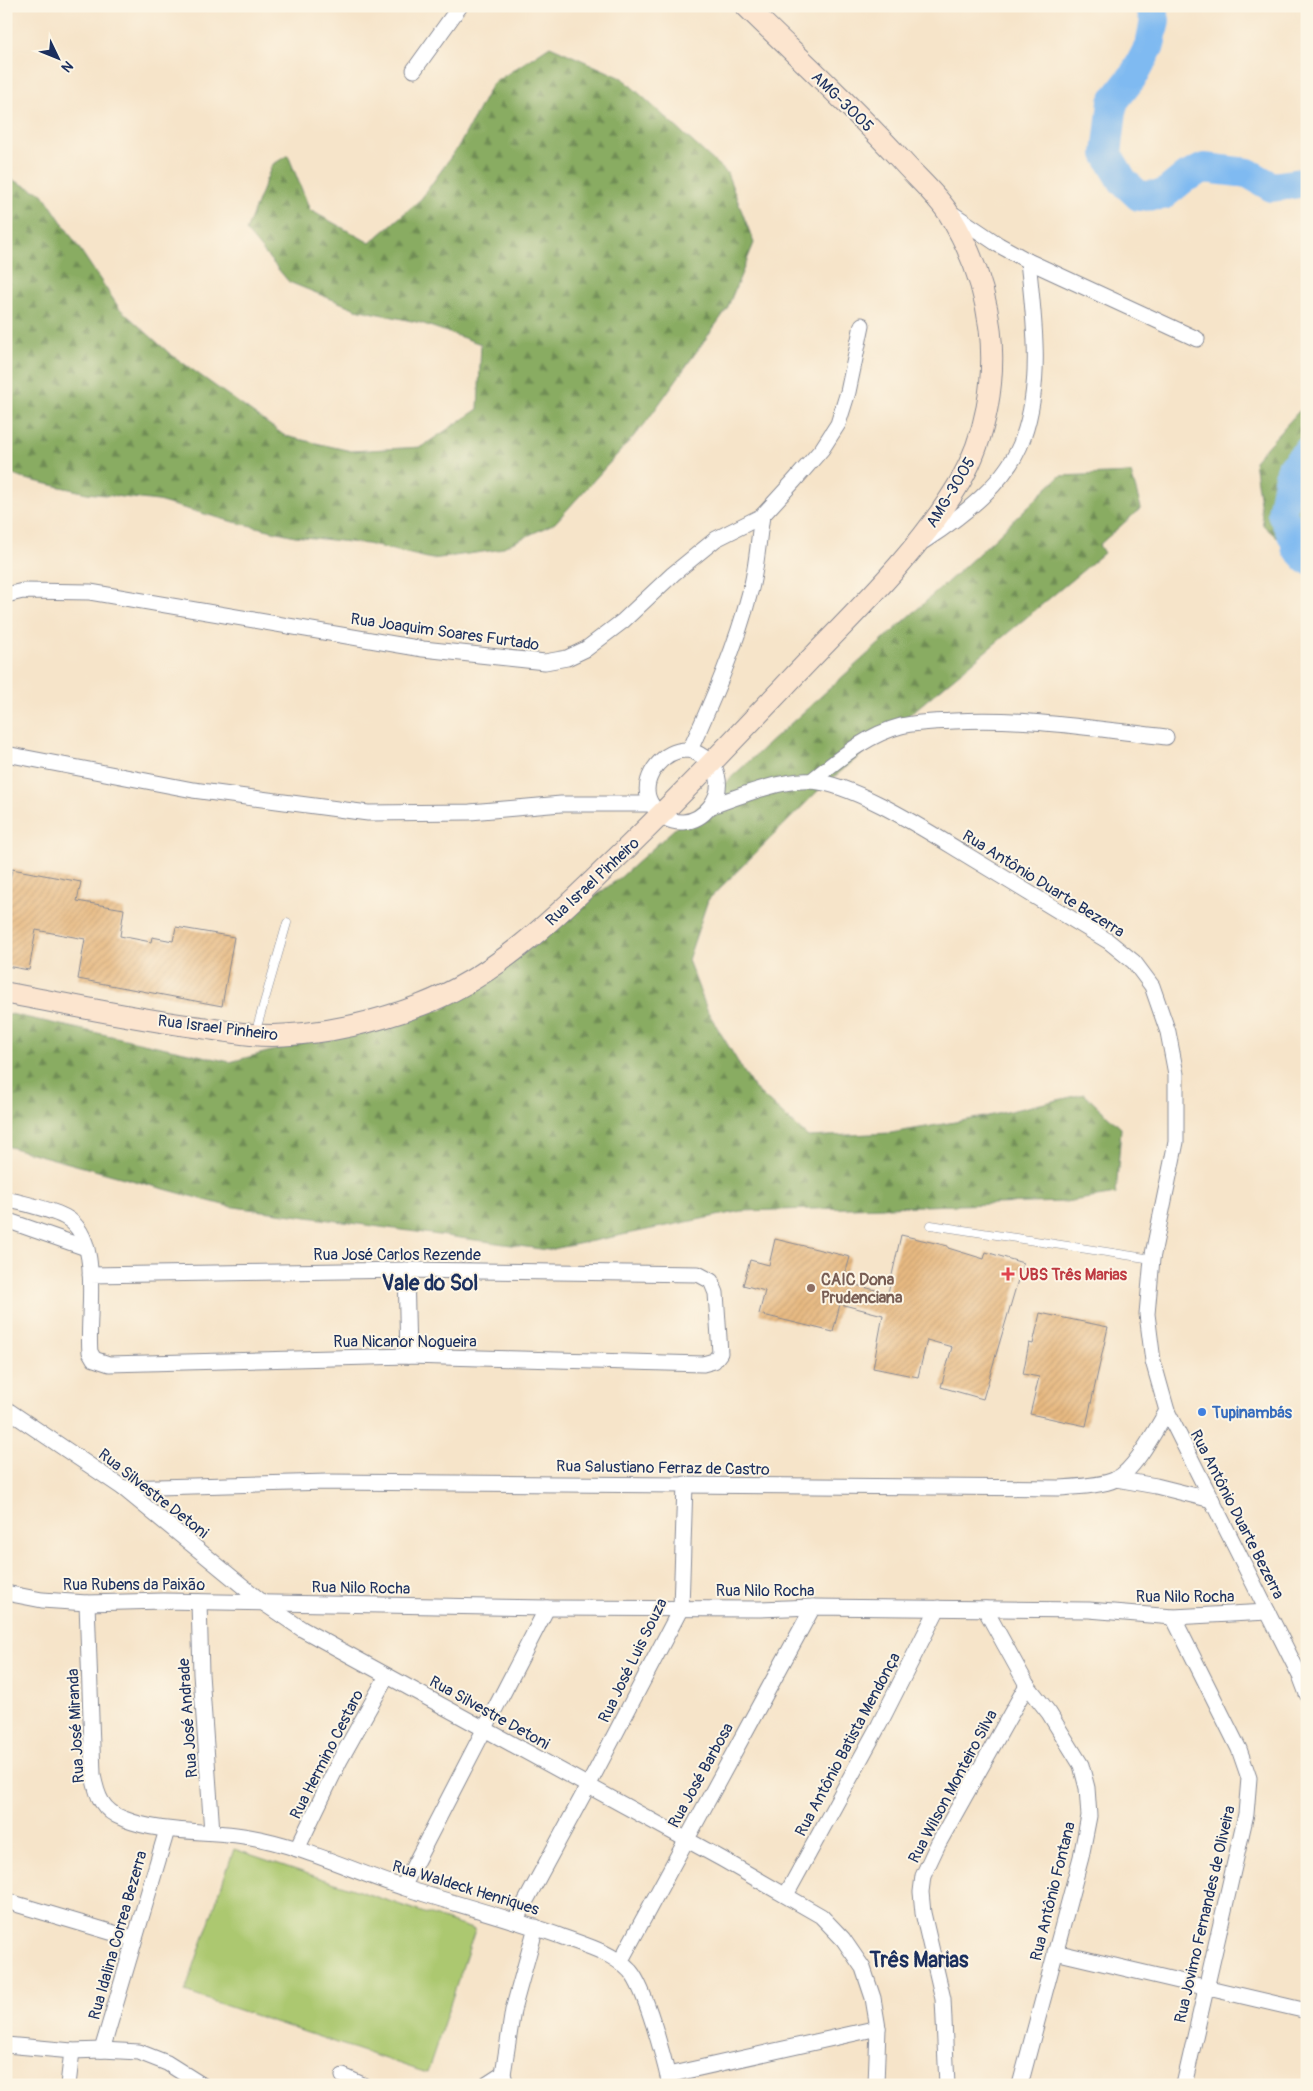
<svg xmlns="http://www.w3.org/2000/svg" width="1313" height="2091" viewBox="0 0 1313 2091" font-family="Pangolin,sans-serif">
	<defs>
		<pattern id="forest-firs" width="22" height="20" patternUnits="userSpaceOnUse" patternTransform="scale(1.25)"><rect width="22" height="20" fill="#89ac62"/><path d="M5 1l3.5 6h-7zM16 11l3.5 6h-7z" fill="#6f8c54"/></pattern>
		<pattern id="building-hatch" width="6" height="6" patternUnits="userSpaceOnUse" patternTransform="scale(1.25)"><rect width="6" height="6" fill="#e7b981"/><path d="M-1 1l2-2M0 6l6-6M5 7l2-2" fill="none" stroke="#c69f72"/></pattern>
	</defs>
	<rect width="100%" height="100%" fill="#fcf5e5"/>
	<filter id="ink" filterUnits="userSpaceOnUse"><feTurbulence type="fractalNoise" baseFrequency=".02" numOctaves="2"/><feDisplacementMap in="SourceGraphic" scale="10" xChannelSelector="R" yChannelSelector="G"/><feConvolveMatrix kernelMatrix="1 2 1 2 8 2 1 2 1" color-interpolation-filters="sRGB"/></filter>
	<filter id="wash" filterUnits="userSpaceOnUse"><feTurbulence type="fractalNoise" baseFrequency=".0096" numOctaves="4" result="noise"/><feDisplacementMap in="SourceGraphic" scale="20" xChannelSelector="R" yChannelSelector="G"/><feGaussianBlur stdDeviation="1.12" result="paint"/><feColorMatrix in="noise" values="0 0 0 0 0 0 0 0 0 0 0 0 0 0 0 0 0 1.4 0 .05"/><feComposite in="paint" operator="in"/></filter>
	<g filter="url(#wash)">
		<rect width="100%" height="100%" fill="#f6e4c9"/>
		<g fill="url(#forest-firs)" stroke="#526e60">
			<path d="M 550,46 L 622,78 L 727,173 L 754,243 L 727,309 L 644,425 L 555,523 L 497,550 L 432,559 L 367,544 L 295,536 L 230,521 L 158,501 L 87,493 L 21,478 L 6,472 L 6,177 L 43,194 L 119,308 L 169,353 L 285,436 L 351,451 L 421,447 L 478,409 L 481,344 L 421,323 L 356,309 L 289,282 L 246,231 L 272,165 L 288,155 L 310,210 L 370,243 L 421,199 L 460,144 L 492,84 Z"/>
			<path d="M 1307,409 L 1307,565 L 1263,525 L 1254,461 L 1299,411 Z"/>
			<path d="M 1131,473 L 1141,508 L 1099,545 L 1104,553 L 821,788 L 708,900 L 688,960 L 708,1012 L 753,1087 L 808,1137 L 891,1133 L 984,1117 L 1084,1094 L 1121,1128 L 1116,1194 L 1065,1202 L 741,1211 L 548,1250 L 227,1206 L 6,1146 L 6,1013 L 230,1062 L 354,1029 L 443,1009 L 621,877 L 975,557 L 1060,476 Z"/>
		</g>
		<path fill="#acc86f" stroke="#647c66" d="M 234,1849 L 475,1930 L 427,2073 L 185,1992 Z"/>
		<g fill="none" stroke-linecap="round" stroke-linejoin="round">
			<g stroke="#7fbaf1" stroke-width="30">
				<path d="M 1150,6 L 1155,20 L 1150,45 L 1134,75 L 1113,102 L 1107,154 L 1123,181 L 1139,196 L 1163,195 L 1184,178 L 1204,168 L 1248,173 L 1272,187 L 1307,182"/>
				<path d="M 1307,452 L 1290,470 L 1282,513 L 1298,547 L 1296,547 L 1307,559"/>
			</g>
		</g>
		<g id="blocks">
			<g fill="url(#building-hatch)">
				<path d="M 12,869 L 81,882 L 77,901 L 124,909 L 120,936 L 151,942 L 152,937 L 173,941 L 176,927 L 234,937 L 222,1006 L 78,979 L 85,939 L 36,930 L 29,970 L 6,966 L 6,898 Z"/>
				<path d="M 901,1235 L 948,1246 L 948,1248 L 984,1259 L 986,1252 L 1023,1263 L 983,1399 L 941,1387 L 952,1347 L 927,1340 L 918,1377 L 873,1368 L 883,1315 L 840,1304 L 833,1332 L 759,1314 L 765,1291 L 743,1285 L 750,1260 L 769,1265 L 775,1239 L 850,1257 L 843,1282 L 888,1293 Z"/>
				<path d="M 1040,1313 L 1108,1327 L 1086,1426 L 1030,1414 L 1039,1377 L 1023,1374 L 1029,1343 L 1033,1344 Z"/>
			</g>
		</g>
	</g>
	<g filter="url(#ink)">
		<use href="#blocks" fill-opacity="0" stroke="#888a94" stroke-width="1"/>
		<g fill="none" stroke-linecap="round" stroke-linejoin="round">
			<g stroke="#888a94" stroke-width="9">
				<g id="lane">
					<path d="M 255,1034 L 287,923"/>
					<path d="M 931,1225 L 1152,1259"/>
				</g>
			</g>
			<g stroke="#888a94" stroke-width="17">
				<g id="street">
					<path d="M 414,70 L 460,6"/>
					<path d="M 950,212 L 999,245 L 1028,261 L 1197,339"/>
					<path d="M 924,541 C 961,517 1008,482 1023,438 C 1043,382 1034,319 1028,261"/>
					<path d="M 6,595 L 23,591 L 90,592 L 423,649 L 545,662 L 567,658 L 586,649 L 623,621 L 673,574 L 716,539 L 762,516 L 794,481 L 822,449 L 838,424 L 848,392 L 862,325"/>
					<path d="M 690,750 C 713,699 736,647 750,592 C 757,568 758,541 762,516"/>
					<path d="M 690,750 C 757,776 689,857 652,805 C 638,785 657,756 678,751 C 682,750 686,750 690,750 Z"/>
					<path d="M 6,754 L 193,790 L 368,813 L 470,812 L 561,804 L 651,804"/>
					<path d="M 811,781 C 839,759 866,735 901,726 C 918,722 937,722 954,721 C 1025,717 1096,729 1166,737"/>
					<path d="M 712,806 C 739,796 783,779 811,781 C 855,784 927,831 965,854 C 1013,883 1060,912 1108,941 L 1134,962 L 1152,986 L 1168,1032 L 1176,1074 L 1176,1142 L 1152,1259 L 1147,1314 L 1153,1361 L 1167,1411 L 1301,1678 L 1307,1694"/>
					<path d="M 6,1199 C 25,1204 48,1208 65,1217 C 104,1238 86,1316 90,1352 L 94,1359 L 109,1364 L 408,1356 L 703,1364 L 714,1361 L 720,1353 L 716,1293 L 711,1281 L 698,1274 L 406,1270 L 90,1275"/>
					<path d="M 6,1220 L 86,1248"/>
					<path d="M 406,1270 L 408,1356"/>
					<path d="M 6,1409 L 123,1488 L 262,1602 L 302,1629 L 722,1859 L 821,1916 L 843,1939 L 863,1968 L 873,1998 L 878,2028 L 876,2085"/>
					<path d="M 1116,1479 L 1156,1486 L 1212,1500"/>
					<path d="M 123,1488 L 327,1482 L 1058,1488 C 1073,1487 1103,1486 1116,1479 C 1135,1470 1156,1429 1167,1411"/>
					<path d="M 6,1593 L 42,1600 L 87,1603 L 163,1601 L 547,1608 L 760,1609 L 813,1607 L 1089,1610 L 1173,1617 L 1268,1612"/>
					<path d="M 199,1602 L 201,1674 L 212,1832"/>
					<path d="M 87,1603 L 93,1775 C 97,1796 102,1811 124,1819 C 164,1835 208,1829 250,1837 C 303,1846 354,1872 405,1888 C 456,1904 509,1918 560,1936 C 584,1945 612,1952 630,1971 C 646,1989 664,2059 670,2085"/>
					<path d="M 985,1609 L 1027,1685 L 1049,1713 L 1081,1765 L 1087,1788 L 1089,1816 L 1081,1857 L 1020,2085"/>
					<path d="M 1173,1617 L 1239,1749 L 1249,1778 L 1246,1814 L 1184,2085"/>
					<path d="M 297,1849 L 340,1760 L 387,1676"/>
					<path d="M 403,1887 L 547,1608"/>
					<path d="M 786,1895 L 879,1725 L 938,1608"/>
					<path d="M 6,1899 L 16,1904 L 134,1939"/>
					<path d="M 515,1921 L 588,1786 L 681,1608 L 685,1484"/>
					<path d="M 1055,1952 L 1307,2011"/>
					<path d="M 620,1962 L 813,1607"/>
					<path d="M 6,2045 L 72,2051 L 102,2050 L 139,2052 L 167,2063 L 202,2085"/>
					<path d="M 102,2050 L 167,1830"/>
					<path d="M 668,2075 L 878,2028"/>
					<path d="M 343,2076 L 363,2085"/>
					<path d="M 68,2085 L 72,2051"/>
					<path d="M 486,2085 L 503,2074"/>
					<path d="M 506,2085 L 503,2074 L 513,2010 L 536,1927"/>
					<path d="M 947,2085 L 943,1999 L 923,1913 L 921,1892 L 923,1876 L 938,1844 L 1027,1685"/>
				</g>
			</g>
			<g stroke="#888a94" stroke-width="23">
				<path id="secondary" d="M 6,993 C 72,1005 139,1020 205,1028 C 231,1032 258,1037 284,1035 C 330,1033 378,1021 421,1005 C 492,978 551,922 604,870 C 666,811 724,750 783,688 C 844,622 914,560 960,482 C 986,437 996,380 990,329 C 985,289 970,248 949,214 C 937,195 917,178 902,161 C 853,107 798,57 746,6"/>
			</g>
			<use href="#lane" stroke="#fff" stroke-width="8"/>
			<use href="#street" stroke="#fff" stroke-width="15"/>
			<use href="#secondary" stroke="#fce5cf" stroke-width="21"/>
		</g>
	</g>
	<path fill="#e0444e" stroke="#fcf5e5" stroke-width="2" d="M1005.5 1266.5h5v5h5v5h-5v5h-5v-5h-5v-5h5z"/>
	<circle fill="#8d6e63" stroke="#fcf5e5" stroke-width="2" cx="811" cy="1288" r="5"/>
	<circle fill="#3f7fe0" stroke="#fcf5e5" stroke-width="2" cx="1202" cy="1412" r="5"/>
	<g text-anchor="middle" stroke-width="4" stroke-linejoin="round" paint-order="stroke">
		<g font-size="16" fill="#1b2f5e" stroke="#fcf5e5">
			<text transform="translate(843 101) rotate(44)" y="6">AMG-3005</text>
			<text transform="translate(950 492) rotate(-59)" y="6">AMG-3005</text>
			<text transform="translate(445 631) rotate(8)" y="6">Rua Joaquim Soares Furtado</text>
			<text transform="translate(592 881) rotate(-43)" y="6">Rua Israel Pinheiro</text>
			<text transform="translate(1044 883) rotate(32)" y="6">Rua Antônio Duarte Bezerra</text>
			<text transform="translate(218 1027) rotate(7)" y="6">Rua Israel Pinheiro</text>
			<text x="397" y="1260">Rua José Carlos Rezende</text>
			<text x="405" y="1347">Rua Nicanor Nogueira</text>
			<text transform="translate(663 1467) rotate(1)" y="6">Rua Salustiano Ferraz de Castro</text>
			<text transform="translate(154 1493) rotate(38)" y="6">Rua Silvestre Detoni</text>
			<text transform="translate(1238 1514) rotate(63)" y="6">Rua Antônio Duarte Bezerra</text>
			<text x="134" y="1590">Rua Rubens da Paixão</text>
			<text transform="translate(361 1587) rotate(1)" y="6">Rua Nilo Rocha</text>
			<text x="765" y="1596">Rua Nilo Rocha</text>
			<text x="1185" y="1602">Rua Nilo Rocha</text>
			<text transform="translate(632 1660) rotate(-64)" y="6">Rua José Luis Souza</text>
			<text transform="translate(490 1712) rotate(29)" y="6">Rua Silvestre Detoni</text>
			<text transform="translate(187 1718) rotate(-94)" y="6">Rua José Andrade</text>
			<text transform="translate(75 1726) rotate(-93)" y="6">Rua José Miranda</text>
			<text transform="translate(847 1744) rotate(-62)" y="6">Rua Antônio Batista Mendonça</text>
			<text transform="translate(326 1754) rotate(-63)" y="6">Rua Hermino Cestaro</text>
			<text transform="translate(700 1775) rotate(-61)" y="6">Rua José Barbosa</text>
			<text transform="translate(952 1786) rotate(-62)" y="6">Rua Wilson Monteiro Silva</text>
			<text transform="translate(466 1887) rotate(17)" y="6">Rua Waldeck Henriques</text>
			<text transform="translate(1052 1891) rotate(-76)" y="6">Rua Antônio Fontana</text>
			<text transform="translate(1204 1914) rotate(-77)" y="6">Rua Jovimo Fernandes de Oliveira</text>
			<text transform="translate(117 1935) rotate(-74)" y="6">Rua Idalina Correa Bezerra</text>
		</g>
		<g font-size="16" font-weight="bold" fill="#be3a42" stroke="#fcf5e5" text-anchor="start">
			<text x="1019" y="1280">UBS Três Marias</text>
		</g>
		<g font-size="16" font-weight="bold" fill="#785e54" stroke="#fcf5e5" text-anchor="start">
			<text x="821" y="1285">CAIC Dona<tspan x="821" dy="18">Prudenciana</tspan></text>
		</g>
		<g font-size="16" font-weight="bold" fill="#366cbe" stroke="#fcf5e5" text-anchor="start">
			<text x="1212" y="1418">Tupinambás</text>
		</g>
		<g font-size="21" font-weight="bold" fill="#1b2f5e" stroke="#fcf5e5">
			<text x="430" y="1290">Vale do Sol</text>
			<text x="919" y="1967">Três Marias</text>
		</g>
	</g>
	<rect width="1313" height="2091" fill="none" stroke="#fcf5e5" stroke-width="25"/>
	<g transform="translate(58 58) rotate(133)" stroke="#fcf5e5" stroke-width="4" paint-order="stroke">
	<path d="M0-4L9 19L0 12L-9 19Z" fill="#1b2f5e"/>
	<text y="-8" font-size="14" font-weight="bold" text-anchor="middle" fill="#1b2f5e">N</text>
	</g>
</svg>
